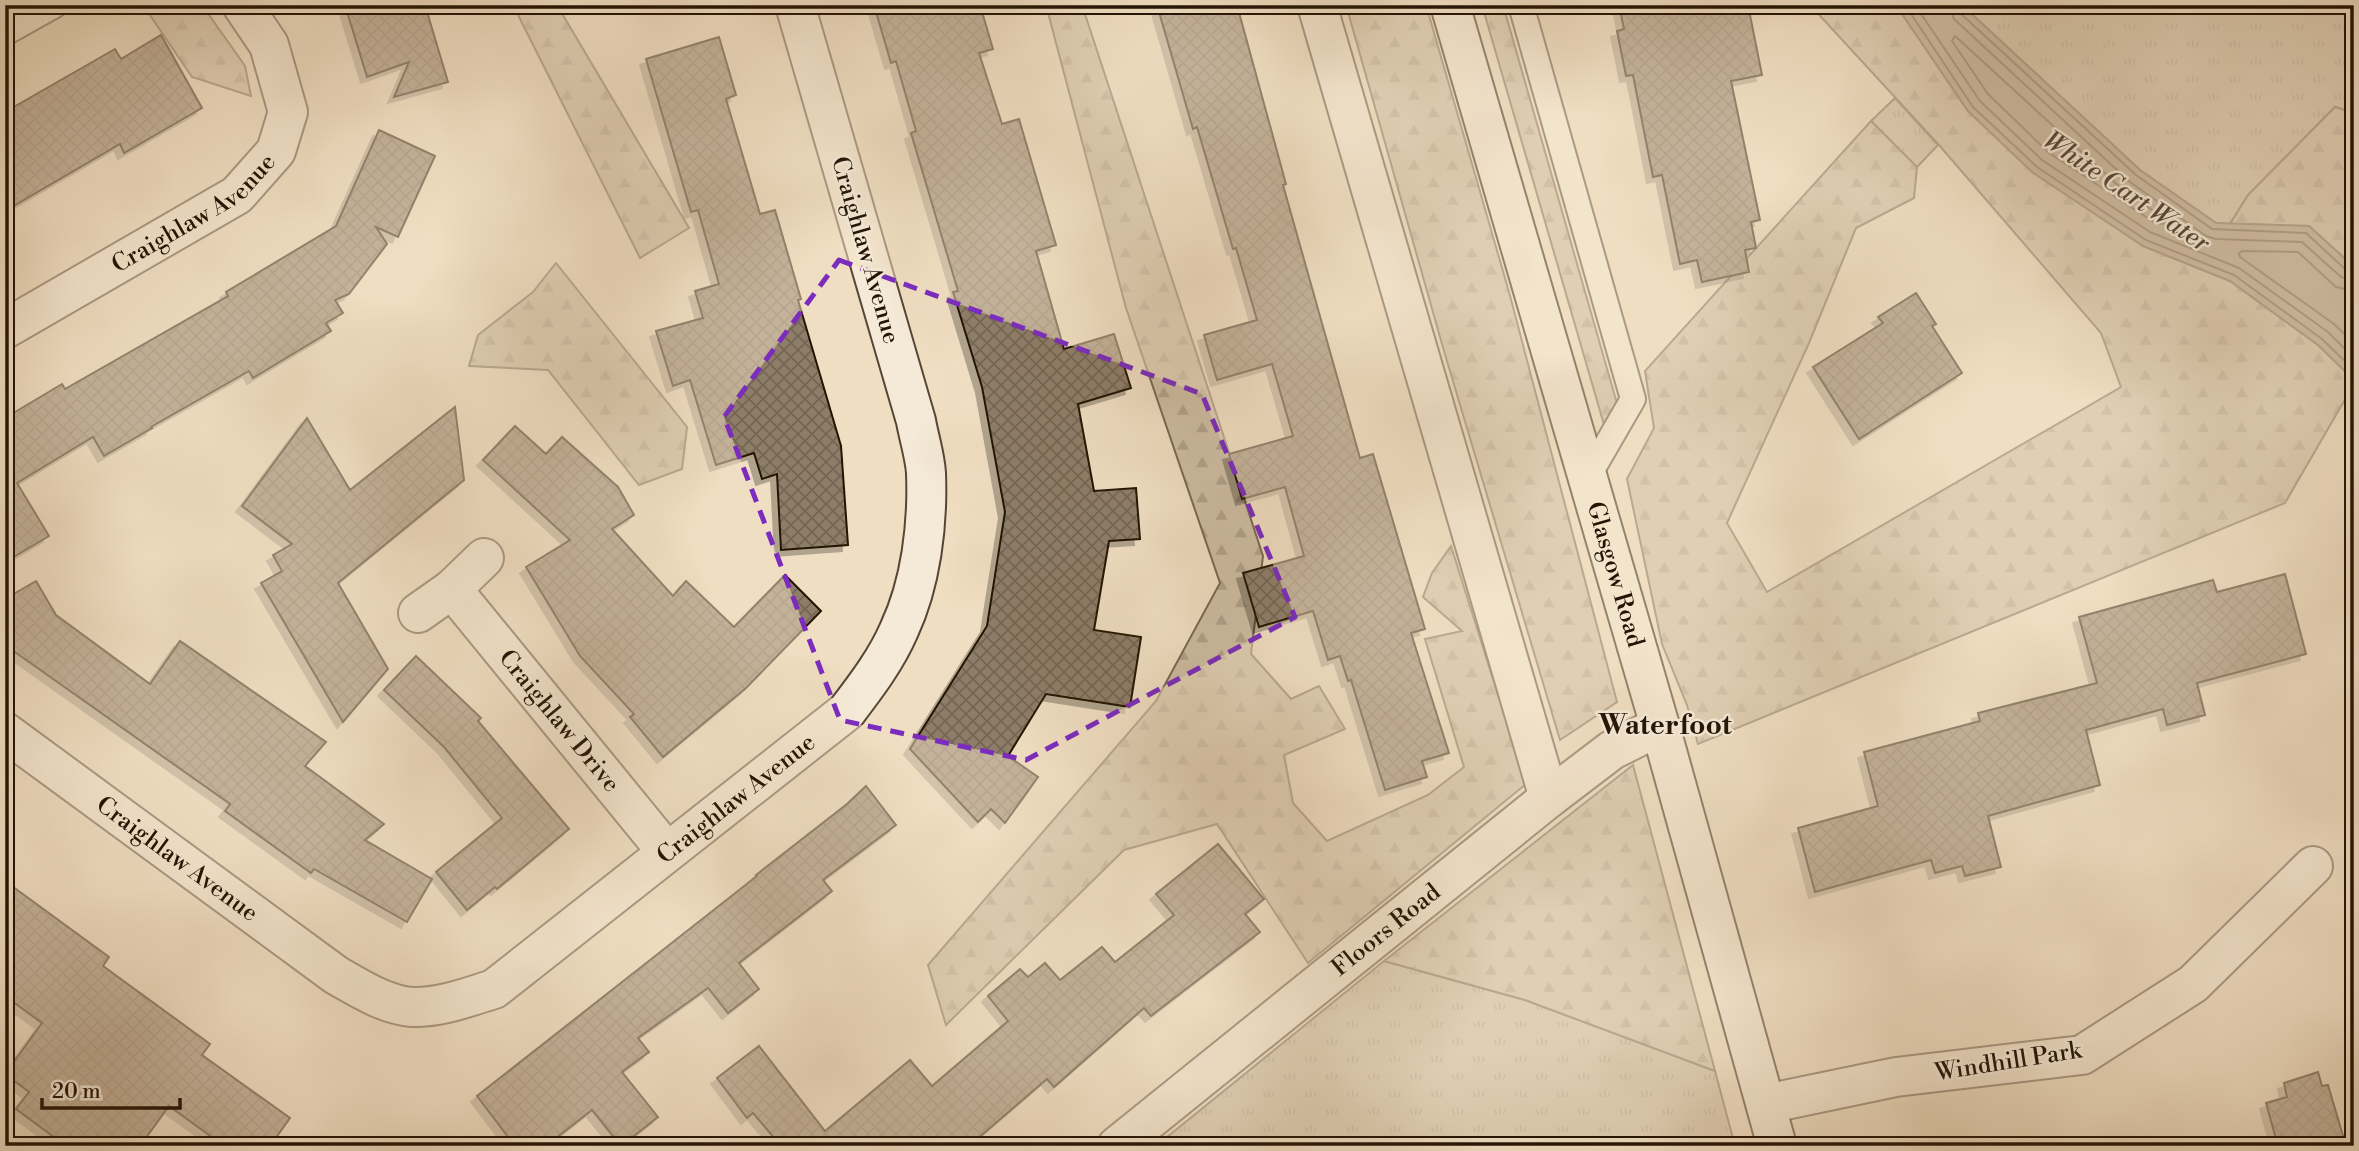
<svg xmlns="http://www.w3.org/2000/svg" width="2359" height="1151" viewBox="0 0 2359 1151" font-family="'Libre Bodoni',serif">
	<defs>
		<pattern id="grass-tufts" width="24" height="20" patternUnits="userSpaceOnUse" patternTransform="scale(1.75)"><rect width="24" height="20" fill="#cdbca2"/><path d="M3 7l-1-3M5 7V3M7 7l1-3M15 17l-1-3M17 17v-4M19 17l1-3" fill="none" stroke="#b0a18a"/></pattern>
		<pattern id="forest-firs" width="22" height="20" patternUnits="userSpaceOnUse" patternTransform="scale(1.75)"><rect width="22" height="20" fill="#cdbca2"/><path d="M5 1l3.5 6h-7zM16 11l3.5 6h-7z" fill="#b0a18a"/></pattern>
		<pattern id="building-cross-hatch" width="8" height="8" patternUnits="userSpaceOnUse" patternTransform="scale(1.75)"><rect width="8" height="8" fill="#8e7d68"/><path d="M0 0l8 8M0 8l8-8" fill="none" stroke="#746554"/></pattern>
		<filter id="shadow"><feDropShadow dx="-6" dy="6" stdDeviation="0" flood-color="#0004"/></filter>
	</defs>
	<rect width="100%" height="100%" fill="#f0dec2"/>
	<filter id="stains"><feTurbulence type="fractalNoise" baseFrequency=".00286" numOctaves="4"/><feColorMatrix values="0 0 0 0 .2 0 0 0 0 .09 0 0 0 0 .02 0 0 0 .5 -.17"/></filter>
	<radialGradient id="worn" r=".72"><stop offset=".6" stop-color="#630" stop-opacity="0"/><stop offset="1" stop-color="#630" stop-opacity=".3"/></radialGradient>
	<g fill="url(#grass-tufts)" stroke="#786854" stroke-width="2">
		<path d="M 1962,5 L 2354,5 L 2354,113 L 2335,107 L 2248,195 L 2230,224 L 2216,223 L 2140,170 Z"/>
		<path d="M 1895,98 L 1938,145 L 1917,167 L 1871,121 Z"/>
		<path d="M 1384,961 L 1525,1000 L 1715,1071 L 1735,1146 L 1156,1146 Z"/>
	</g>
	<g fill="url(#forest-firs)" stroke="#786854" stroke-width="2">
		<path d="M 143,5 L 202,5 L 245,66 L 251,96 L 192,77 Z"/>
		<path d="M 513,5 L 557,5 L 689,228 L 640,258 Z"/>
		<path d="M 1046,5 L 1082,5 L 1263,556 L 1251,654 L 1291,699 L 1319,686 L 1345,729 L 1284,755 L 1293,803 L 1327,841 L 1428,795 L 1464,767 L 1425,639 L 1462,631 L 1423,597 L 1432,573 L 1451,546 L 1526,784 L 1308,963 L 1217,824 L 1124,850 L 946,1025 L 928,965 L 1156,701 L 1220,583 L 1126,308 Z"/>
		<path d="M 1346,5 L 1426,5 L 1509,292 L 1617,702 L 1560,740 L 1444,351 Z"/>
		<path d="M 1482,5 L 1503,5 L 1618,407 L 1605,428 Z"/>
		<path d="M 1810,5 L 1896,5 L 1968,111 L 2143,246 L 2230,281 L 2318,345 L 2354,380 L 2354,384 L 2285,503 L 1698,744 L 1687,705 L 1662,644 L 1627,479 L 1654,428 L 1645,371 L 1871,121 L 1917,167 L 1914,198 L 1856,228 L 1809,343 L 1727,523 L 1767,592 L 2121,387 L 2101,333 L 1939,145 Z"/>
		<path d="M 2335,107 L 2354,113 L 2354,267 L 2309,226 L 2230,224 L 2248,195 Z"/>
		<path d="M 556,263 L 687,427 L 682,469 L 639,485 L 548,370 L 469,366 L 478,335 L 533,292 Z"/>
		<path d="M 1633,765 L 1715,1071 L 1525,1000 L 1384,961 Z"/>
	</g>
	<path fill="#ab9982" stroke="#756450" stroke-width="2" d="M 1896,5 L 1962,5 L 2140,170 L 2216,223 L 2309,226 L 2354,267 L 2354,380 L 2318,345 L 2230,281 L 2143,246 L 2032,172 L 1968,111 Z"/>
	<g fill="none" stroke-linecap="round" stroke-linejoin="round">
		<g stroke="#685644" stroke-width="2">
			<path d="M 1905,5 L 1973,107 L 2037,167 L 2146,240 L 2234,275 L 2322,339 L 2354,370"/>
			<path d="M 1915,5 L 1980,101 L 2042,160 L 2150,232 L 2239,268 L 2328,332 L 2354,358"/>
			<path d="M 1949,5 L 1954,19 L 2130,182 L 2206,236 L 2216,239 L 2302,242 L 2341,277 L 2354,281"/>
			<path d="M 1958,5 L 1960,13 L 2136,175 L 2212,229 L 2306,233 L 2346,270 L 2354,272"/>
			<path d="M 1955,36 L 2122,189 L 2165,219 L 2165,224 L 2155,223 L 2048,152 L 1988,94 L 1952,41 Z"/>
			<path d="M 2354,291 L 2336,287 L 2298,252 L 2242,251 L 2239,253 L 2240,257 L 2334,324 L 2354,343"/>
		</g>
	</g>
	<g fill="url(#building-cross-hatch)" stroke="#241406" stroke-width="2" filter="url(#shadow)">
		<path d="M 345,5 L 425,5 L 448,82 L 394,97 L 409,62 L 367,77 Z"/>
		<path d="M 874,5 L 980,5 L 993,49 L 979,53 L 1002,124 L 1019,119 L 1056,245 L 1036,251 L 1064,349 L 1114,334 L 1131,388 L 1078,404 L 1094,491 L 1136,488 L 1140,539 L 1109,541 L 1094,630 L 1141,637 L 1130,707 L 1046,694 L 1008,756 L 1038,777 L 1005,823 L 991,809 L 978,822 L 910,749 L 987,626 L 1005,512 L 982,387 L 953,292 L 958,291 L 911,133 L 916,131 L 896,61 L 891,63 Z"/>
		<path d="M 1157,5 L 1237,5 L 1286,184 L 1283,185 L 1360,458 L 1373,454 L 1425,629 L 1411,633 L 1449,753 L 1422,761 L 1427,777 L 1385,790 L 1351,680 L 1348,681 L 1340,656 L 1328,660 L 1313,611 L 1259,627 L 1243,573 L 1304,556 L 1285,487 L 1242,499 L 1229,454 L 1293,436 L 1272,364 L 1217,380 L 1204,335 L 1257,320 L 1236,248 L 1233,249 L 1197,127 L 1193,129 Z"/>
		<path d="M 1619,5 L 1748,5 L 1762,75 L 1731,81 L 1760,220 L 1751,222 L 1756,248 L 1745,250 L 1749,272 L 1702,282 L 1697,260 L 1680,264 L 1662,175 L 1653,177 L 1633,75 L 1626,76 L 1617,31 L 1624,29 Z"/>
		<path d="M 161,35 L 202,108 L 124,153 L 120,144 L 5,211 L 5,112 L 115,49 L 121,59 Z"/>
		<path d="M 719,37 L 736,95 L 726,99 L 760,214 L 775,210 L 801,299 L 798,300 L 841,446 L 848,545 L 781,550 L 777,474 L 762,479 L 754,453 L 716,465 L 690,380 L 673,386 L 656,331 L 703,318 L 695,291 L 719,284 L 698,210 L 691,212 L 646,59 Z"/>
		<path d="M 379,130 L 435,156 L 398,237 L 376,227 L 387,244 L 349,294 L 335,300 L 343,313 L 326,323 L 331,331 L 253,378 L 249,371 L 151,427 L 152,428 L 104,456 L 93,437 L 17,483 L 49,536 L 5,562 L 5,418 L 62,384 L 65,389 L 228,296 L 226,292 L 336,226 Z"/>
		<path d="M 1916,293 L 1936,324 L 1932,326 L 1962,373 L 1859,439 L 1813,367 L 1883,323 L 1878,317 Z"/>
		<path d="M 455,407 L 464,480 L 338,583 L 388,669 L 343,722 L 261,583 L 282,571 L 273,555 L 292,544 L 242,506 L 307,418 L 350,490 Z"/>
		<path d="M 515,426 L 546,454 L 562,437 L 618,487 L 634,515 L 612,529 L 673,596 L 686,581 L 734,627 L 785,575 L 821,611 L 746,688 L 663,757 L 630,717 L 634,714 L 580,656 L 526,567 L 570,540 L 483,460 Z"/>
		<path d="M 2285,574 L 2306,654 L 2197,683 L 2205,715 L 2167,725 L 2163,709 L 2086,730 L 2100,785 L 1988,816 L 2001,867 L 1965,876 L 1962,866 L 1935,873 L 1931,860 L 1815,892 L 1798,828 L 1878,806 L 1864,752 L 1980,721 L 1978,713 L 2097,683 L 2079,617 L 2213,580 L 2217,592 Z"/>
		<path d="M 36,581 L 56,615 L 150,684 L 180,641 L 326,742 L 305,766 L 384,824 L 365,840 L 432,879 L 407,922 L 314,869 L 311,873 L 225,811 L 230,804 L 5,645 L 5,599 Z"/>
		<path d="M 416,656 L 481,718 L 478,721 L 569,829 L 497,889 L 495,887 L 467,910 L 436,872 L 502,818 L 444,747 L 384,690 Z"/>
		<path d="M 866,786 L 896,825 L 823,880 L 832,891 L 739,963 L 759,989 L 728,1013 L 708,988 L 638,1038 L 649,1052 L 622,1072 L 658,1117 L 621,1146 L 592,1110 L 546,1146 L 515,1146 L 477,1096 L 757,876 L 756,875 L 847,804 Z"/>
		<path d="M 1218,844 L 1264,899 L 1245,914 L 1260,932 L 1151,1016 L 1144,1008 L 1054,1087 L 1047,1079 L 969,1146 L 781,1146 L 753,1113 L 747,1118 L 717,1078 L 759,1046 L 825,1131 L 910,1060 L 932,1086 L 1008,1021 L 988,996 L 1020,969 L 1028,977 L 1045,963 L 1060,980 L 1102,947 L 1115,962 L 1174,915 L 1156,894 Z"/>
		<path d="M 5,881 L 109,957 L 103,966 L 210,1044 L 202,1055 L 290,1118 L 270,1146 L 224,1146 L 169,1106 L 140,1146 L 66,1146 L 16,1109 L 29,1092 L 5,1074 L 42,1023 L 5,996 Z"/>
		<path d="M 2318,1072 L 2322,1086 L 2328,1085 L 2346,1146 L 2278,1146 L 2266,1103 L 2287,1097 L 2284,1083 Z"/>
	</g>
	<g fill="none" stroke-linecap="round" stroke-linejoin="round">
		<g stroke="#574635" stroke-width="28">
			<g id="lane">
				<path d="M 1521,5 L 1633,399 L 1588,477"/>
				<path d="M 5,33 L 55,5"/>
			</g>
		</g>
		<g stroke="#574635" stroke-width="42">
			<g id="street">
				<path d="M 1317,5 L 1549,798"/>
				<path id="s1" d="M 5,329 L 237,195 L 276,151 L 288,112 L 269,45 L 242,5"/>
				<path id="s2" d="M 452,589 L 667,852"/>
				<path d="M 418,613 L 452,589 L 484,558"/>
				<path id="s3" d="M 5,732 L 336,975 C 359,988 385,1005 412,1007 C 440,1008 468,997 494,989 L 847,711 C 866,686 886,660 899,630 C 921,583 928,525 926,473 C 925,456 919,438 916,421 L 795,5"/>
				<path d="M 1766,1104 L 1896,1077 L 2082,1055 L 2193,984 L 2313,866"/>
				<path id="s4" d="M 1117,1146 L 1549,798 L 1612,750 L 1660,726"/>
			</g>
		</g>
		<g stroke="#241406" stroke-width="42">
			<g id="secondary">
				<path id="s5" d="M 1450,5 L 1660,726 L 1777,1146"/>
			</g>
		</g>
		<use href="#lane" stroke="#f5ead7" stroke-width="24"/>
		<use href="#street" stroke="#f5ead7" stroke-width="38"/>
		<use href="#secondary" stroke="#f5ead7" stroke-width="38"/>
	</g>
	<path d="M0 0H2359V1151H0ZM 839,260 L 1202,394 L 1295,617 L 1026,760 L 840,720 L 724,417 Z" fill="#f0dec2" fill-opacity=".55" fill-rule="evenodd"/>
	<path fill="none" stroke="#7b2cbf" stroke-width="5" stroke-dasharray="14 9" stroke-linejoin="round" d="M 839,260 L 1202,394 L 1295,617 L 1026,760 L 840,720 L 724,417 Z"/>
	<g text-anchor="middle" stroke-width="5" stroke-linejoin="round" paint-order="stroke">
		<g font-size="24" fill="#241406" stroke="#f5ead7">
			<text dy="8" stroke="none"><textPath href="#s1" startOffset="222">Craighlaw Avenue</textPath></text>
			<text transform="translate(866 250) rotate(74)" y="8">Craighlaw Avenue</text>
			<text dy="8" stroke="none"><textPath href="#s5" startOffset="593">Glasgow Road</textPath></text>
			<text dy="8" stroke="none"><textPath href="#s2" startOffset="170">Craighlaw Drive</textPath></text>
			<text dy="8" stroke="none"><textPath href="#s3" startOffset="886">Craighlaw Avenue</textPath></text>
			<text dy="8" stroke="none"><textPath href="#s3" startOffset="214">Craighlaw Avenue</textPath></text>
			<text dy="8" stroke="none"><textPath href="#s4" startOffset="345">Floors Road</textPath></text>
			<text transform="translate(2008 1061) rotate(-9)" y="8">Windhill Park</text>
		</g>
		<g font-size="26" font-style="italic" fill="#5a4938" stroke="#f5ead7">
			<text transform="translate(2127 191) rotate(34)" y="9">White Cart Water</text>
		</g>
		<g font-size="28" font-weight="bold" fill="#241406" stroke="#f5ead7">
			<text x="1665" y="734">Waterfoot</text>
		</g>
	</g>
	<rect width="2359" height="1151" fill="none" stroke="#f0dec2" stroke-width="28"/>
	<rect x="7" y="7" width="2345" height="1137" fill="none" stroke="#241406" stroke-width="3.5"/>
	<rect x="14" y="14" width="2331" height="1123" fill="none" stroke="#241406" stroke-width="2"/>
	<path d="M42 1098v10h138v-10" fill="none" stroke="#241406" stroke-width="3.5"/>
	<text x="52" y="1098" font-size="21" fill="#241406" stroke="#f5ead7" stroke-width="5" paint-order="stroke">20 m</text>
	<rect width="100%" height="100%" filter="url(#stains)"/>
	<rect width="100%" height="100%" fill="url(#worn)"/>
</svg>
